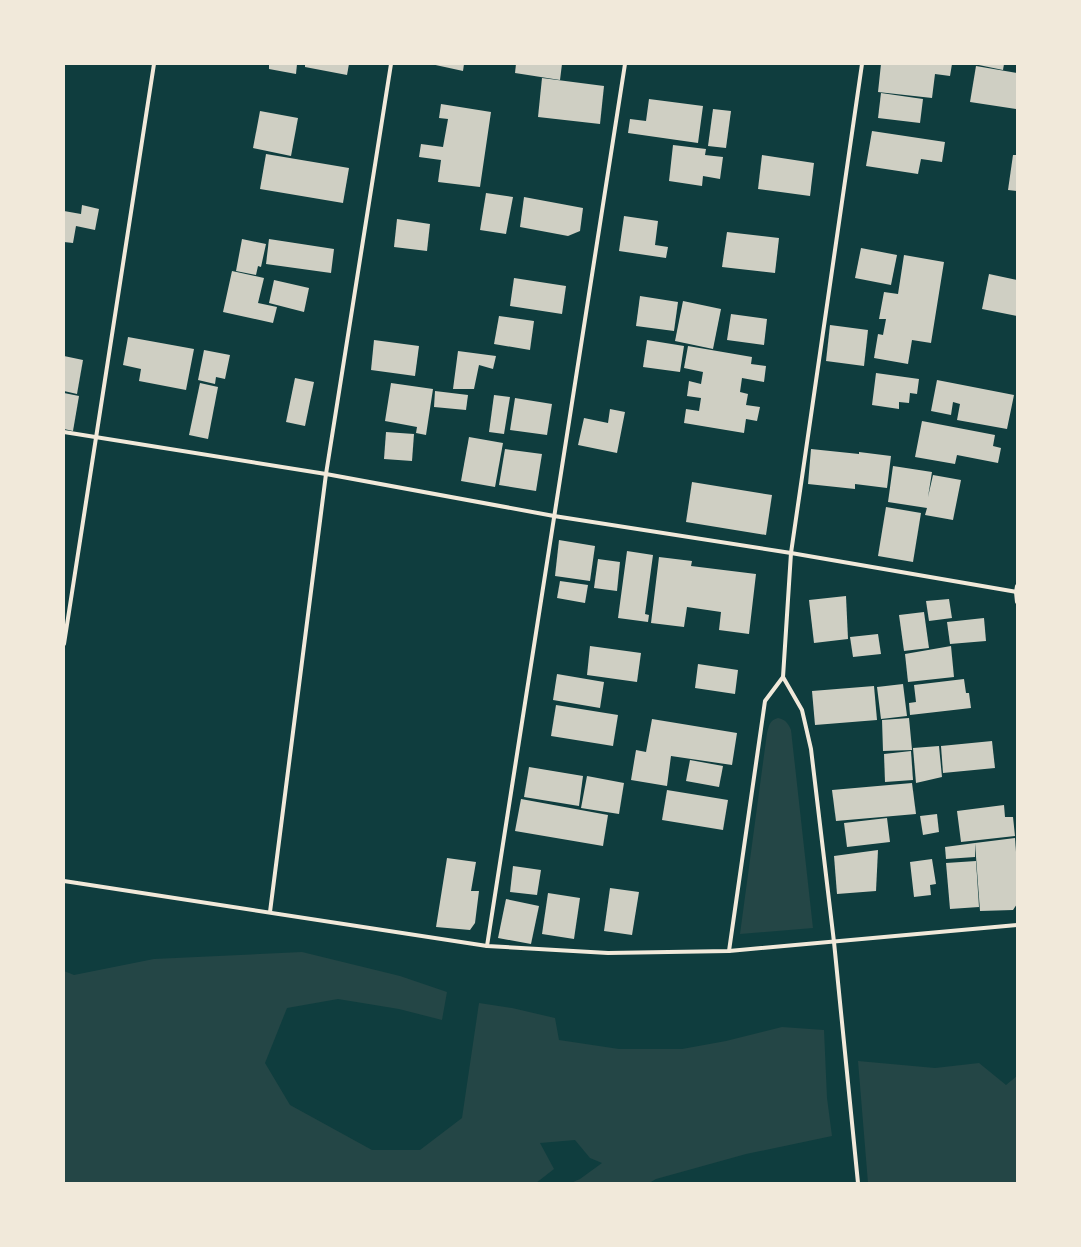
<svg xmlns="http://www.w3.org/2000/svg" width="1081" height="1247" viewBox="0 0 1081 1247" font-family="Ubuntu,sans-serif">
	<rect width="100%" height="100%" fill="#0f3d3e"/>
	<g fill="#244646">
		<path d="M 778,718 C 786,720 788,723 791,730 L 813,928 L 740,934 L 767,733 C 769,725 770,720 778,718 Z"/>
		<path d="M 302,952 L 400,976 L 447,992 L 442,1020 L 399,1009 L 338,999 L 287,1008 L 265,1063 L 290,1105 L 372,1150 L 420,1150 L 462,1118 L 479,1003 L 512,1008 L 555,1018 L 559,1040 L 619,1049 L 682,1049 L 726,1041 L 782,1027 L 824,1030 L 827,1098 L 832,1136 L 746,1154 L 656,1179 L 649,1183 L 571,1183 L 580,1179 L 602,1163 L 590,1158 L 575,1140 L 540,1143 L 554,1169 L 536,1183 L 64,1183 L 64,971 L 74,975 L 154,959 Z"/>
		<path d="M 858,1061 L 935,1068 L 979,1063 L 1006,1085 L 1017,1076 L 1017,1183 L 868,1183 Z"/>
	</g>
	<g fill="#cfcfc3">
		<path d="M 269,64 L 297,64 L 296,74 L 269,69 Z"/>
		<path d="M 305,64 L 349,64 L 347,75 L 305,67 Z"/>
		<path d="M 431,64 L 464,64 L 463,71 Z"/>
		<path d="M 516,64 L 562,64 L 560,80 L 515,73 Z"/>
		<path d="M 881,64 L 952,64 L 950,76 L 935,74 L 932,98 L 878,92 Z"/>
		<path d="M 974,64 L 1004,64 L 1003,70 Z"/>
		<path d="M 976,66 L 1017,73 L 1016,109 L 970,102 Z"/>
		<path d="M 542,78 L 604,86 L 600,124 L 538,117 Z"/>
		<path d="M 881,93 L 923,99 L 920,123 L 878,118 Z"/>
		<path d="M 649,99 L 703,106 L 698,143 L 628,133 L 630,119 L 646,121 Z"/>
		<path d="M 441,104 L 491,112 L 480,187 L 438,182 L 441,160 L 419,157 L 421,144 L 443,147 L 448,119 L 439,118 Z"/>
		<path d="M 713,109 L 731,111 L 726,148 L 708,146 Z"/>
		<path d="M 260,111 L 298,118 L 291,156 L 253,148 Z"/>
		<path d="M 872,131 L 945,142 L 942,162 L 921,159 L 918,174 L 866,166 Z"/>
		<path d="M 673,145 L 706,149 L 705,155 L 723,157 L 720,179 L 703,176 L 702,186 L 669,181 Z"/>
		<path d="M 266,154 L 349,168 L 343,203 L 260,189 Z"/>
		<path d="M 762,155 L 814,163 L 810,196 L 758,189 Z"/>
		<path d="M 1013,155 L 1017,155 L 1017,191 L 1008,190 Z"/>
		<path d="M 486,193 L 513,197 L 506,234 L 480,230 Z"/>
		<path d="M 524,197 L 583,208 L 580,231 L 568,236 L 520,227 Z"/>
		<path d="M 82,205 L 99,209 L 95,230 L 76,226 L 73,243 L 64,242 L 64,211 L 81,214 Z"/>
		<path d="M 624,216 L 658,221 L 655,245 L 668,247 L 666,258 L 619,251 Z"/>
		<path d="M 397,219 L 430,224 L 427,251 L 394,247 Z"/>
		<path d="M 727,232 L 779,238 L 775,273 L 722,267 Z"/>
		<path d="M 242,239 L 266,244 L 261,267 L 258,266 L 256,275 L 236,271 Z"/>
		<path d="M 269,239 L 334,249 L 331,273 L 266,264 Z"/>
		<path d="M 861,248 L 897,255 L 891,285 L 855,278 Z"/>
		<path d="M 904,255 L 944,262 L 931,343 L 912,340 L 908,364 L 874,358 L 878,334 L 883,335 L 886,319 L 879,319 L 884,292 L 898,294 Z"/>
		<path d="M 232,271 L 264,278 L 258,303 L 277,307 L 273,323 L 223,312 Z"/>
		<path d="M 989,274 L 1017,280 L 1017,316 L 982,309 Z"/>
		<path d="M 514,278 L 566,286 L 562,314 L 510,306 Z"/>
		<path d="M 274,280 L 309,288 L 304,312 L 269,303 Z"/>
		<path d="M 640,296 L 678,302 L 674,331 L 636,326 Z"/>
		<path d="M 683,301 L 721,309 L 713,349 L 675,341 Z"/>
		<path d="M 731,314 L 767,319 L 764,345 L 727,340 Z"/>
		<path d="M 499,316 L 534,321 L 530,350 L 494,344 Z"/>
		<path d="M 830,325 L 868,330 L 864,366 L 826,361 Z"/>
		<path d="M 128,337 L 194,349 L 186,390 L 139,381 L 141,369 L 123,365 Z"/>
		<path d="M 374,340 L 419,346 L 415,376 L 371,370 Z"/>
		<path d="M 647,340 L 684,346 L 680,372 L 643,367 Z"/>
		<path d="M 688,346 L 752,357 L 751,364 L 766,366 L 764,382 L 742,378 L 740,392 L 748,394 L 746,405 L 760,407 L 757,421 L 746,419 L 744,433 L 684,423 L 686,409 L 699,411 L 701,398 L 687,396 L 689,381 L 701,384 L 703,372 L 684,368 Z"/>
		<path d="M 204,350 L 230,355 L 225,379 L 216,377 L 215,384 L 198,380 Z"/>
		<path d="M 458,351 L 496,356 L 493,369 L 479,365 L 474,389 L 453,389 Z"/>
		<path d="M 64,356 L 83,360 L 77,394 L 64,391 Z"/>
		<path d="M 876,373 L 919,379 L 917,394 L 910,393 L 909,403 L 899,402 L 899,409 L 872,405 Z"/>
		<path d="M 295,378 L 314,382 L 305,426 L 286,422 Z"/>
		<path d="M 937,380 L 1014,395 L 1007,429 L 957,420 L 960,404 L 953,402 L 951,415 L 931,411 Z"/>
		<path d="M 200,383 L 218,387 L 208,439 L 189,435 Z"/>
		<path d="M 391,383 L 433,389 L 426,435 L 416,433 L 417,427 L 385,421 Z"/>
		<path d="M 435,391 L 468,395 L 466,410 L 434,407 Z"/>
		<path d="M 64,393 L 79,396 L 73,431 L 64,429 Z"/>
		<path d="M 494,395 L 510,397 L 504,434 L 489,432 Z"/>
		<path d="M 515,398 L 552,404 L 547,435 L 510,430 Z"/>
		<path d="M 610,409 L 625,412 L 617,453 L 578,445 L 584,418 L 608,423 Z"/>
		<path d="M 922,421 L 995,435 L 993,446 L 1001,448 L 998,463 L 957,455 L 955,464 L 915,457 Z"/>
		<path d="M 386,432 L 414,434 L 412,461 L 384,459 Z"/>
		<path d="M 469,437 L 503,443 L 495,487 L 461,481 Z"/>
		<path d="M 505,449 L 542,454 L 536,491 L 499,485 Z"/>
		<path d="M 811,449 L 859,454 L 859,452 L 891,456 L 887,488 L 855,484 L 855,489 L 808,484 Z"/>
		<path d="M 893,466 L 932,472 L 928,497 L 933,475 L 961,480 L 953,520 L 925,515 L 927,508 L 888,502 Z"/>
		<path d="M 692,482 L 772,495 L 766,535 L 686,522 Z"/>
		<path d="M 886,507 L 921,513 L 913,562 L 878,556 Z"/>
		<path d="M 559,540 L 595,546 L 590,581 L 555,576 Z"/>
		<path d="M 627,551 L 653,555 L 645,614 L 649,615 L 648,622 L 618,618 Z"/>
		<path d="M 659,557 L 692,561 L 691,566 L 756,574 L 749,634 L 719,630 L 721,612 L 687,607 L 684,627 L 651,623 Z"/>
		<path d="M 598,559 L 620,562 L 617,591 L 594,588 Z"/>
		<path d="M 560,581 L 588,585 L 585,603 L 557,598 Z"/>
		<path d="M 846,596 L 848,639 L 814,643 L 809,600 Z"/>
		<path d="M 949,599 L 952,618 L 929,621 L 926,601 Z"/>
		<path d="M 924,612 L 929,648 L 904,651 L 899,615 Z"/>
		<path d="M 984,618 L 986,641 L 950,644 L 947,622 Z"/>
		<path d="M 878,634 L 881,654 L 853,657 L 850,637 Z"/>
		<path d="M 590,646 L 641,653 L 637,682 L 587,675 Z"/>
		<path d="M 951,646 L 954,677 L 908,682 L 905,654 Z"/>
		<path d="M 698,664 L 738,670 L 735,694 L 695,688 Z"/>
		<path d="M 557,674 L 604,682 L 600,708 L 553,700 Z"/>
		<path d="M 964,679 L 966,693 L 969,693 L 971,708 L 910,715 L 909,703 L 916,702 L 914,685 Z"/>
		<path d="M 903,684 L 907,716 L 881,719 L 877,687 Z"/>
		<path d="M 874,686 L 877,720 L 815,725 L 812,691 Z"/>
		<path d="M 556,705 L 618,715 L 613,746 L 551,736 Z"/>
		<path d="M 909,718 L 912,750 L 883,751 L 882,720 Z"/>
		<path d="M 652,719 L 737,733 L 732,765 L 671,756 L 667,786 L 631,780 L 636,750 L 646,752 Z"/>
		<path d="M 992,741 L 995,768 L 943,773 L 941,746 Z"/>
		<path d="M 939,746 L 942,777 L 916,783 L 913,748 Z"/>
		<path d="M 911,751 L 913,780 L 885,782 L 884,754 Z"/>
		<path d="M 690,760 L 723,766 L 719,787 L 686,781 Z"/>
		<path d="M 529,767 L 583,776 L 579,806 L 524,797 Z"/>
		<path d="M 587,776 L 624,783 L 619,814 L 581,808 Z"/>
		<path d="M 912,783 L 916,814 L 836,821 L 832,790 Z"/>
		<path d="M 667,790 L 728,800 L 723,830 L 662,820 Z"/>
		<path d="M 521,799 L 608,815 L 603,846 L 515,831 Z"/>
		<path d="M 1004,805 L 1005,817 L 1013,817 L 1015,836 L 961,842 L 957,811 Z"/>
		<path d="M 937,814 L 939,832 L 923,835 L 920,816 Z"/>
		<path d="M 887,818 L 890,842 L 847,847 L 844,823 Z"/>
		<path d="M 1015,838 L 1017,865 L 1017,904 L 1013,910 L 980,911 L 975,843 Z"/>
		<path d="M 975,843 L 975,857 L 946,859 L 945,847 Z"/>
		<path d="M 878,850 L 876,891 L 837,894 L 834,856 Z"/>
		<path d="M 447,858 L 476,862 L 471,891 L 479,891 L 475,923 L 470,930 L 436,927 Z"/>
		<path d="M 932,859 L 936,884 L 930,885 L 931,895 L 914,897 L 910,862 Z"/>
		<path d="M 976,861 L 979,907 L 950,909 L 946,863 Z"/>
		<path d="M 513,866 L 541,870 L 537,895 L 510,892 Z"/>
		<path d="M 610,888 L 639,892 L 632,935 L 604,931 Z"/>
		<path d="M 548,893 L 580,898 L 574,939 L 542,934 Z"/>
		<path d="M 506,899 L 539,906 L 531,944 L 498,938 Z"/>
	</g>
	<g fill="none" stroke-linecap="round" stroke-linejoin="round">
		<g stroke="#f1e9da" stroke-width="4">
			<path d="M 64,432 L 326,474 L 554,516 L 791,553 L 1017,592"/>
			<path d="M 1017,586 L 1016,592 L 1017,602"/>
			<path d="M 64,644 L 154,64"/>
			<path d="M 64,881 L 487,946 L 608,953 L 729,951 L 1017,925"/>
			<path d="M 270,912 L 326,474 L 391,64"/>
			<path d="M 487,946 L 625,64"/>
			<path d="M 729,951 L 765,701 L 783,677"/>
			<path d="M 858,1183 L 834,942 L 811,749 L 802,710 L 783,677 L 791,553 L 862,64"/>
		</g>
	</g>
	<rect width="1081" height="1247" fill="none" stroke="#f1e9da" stroke-width="130"/>
</svg>
